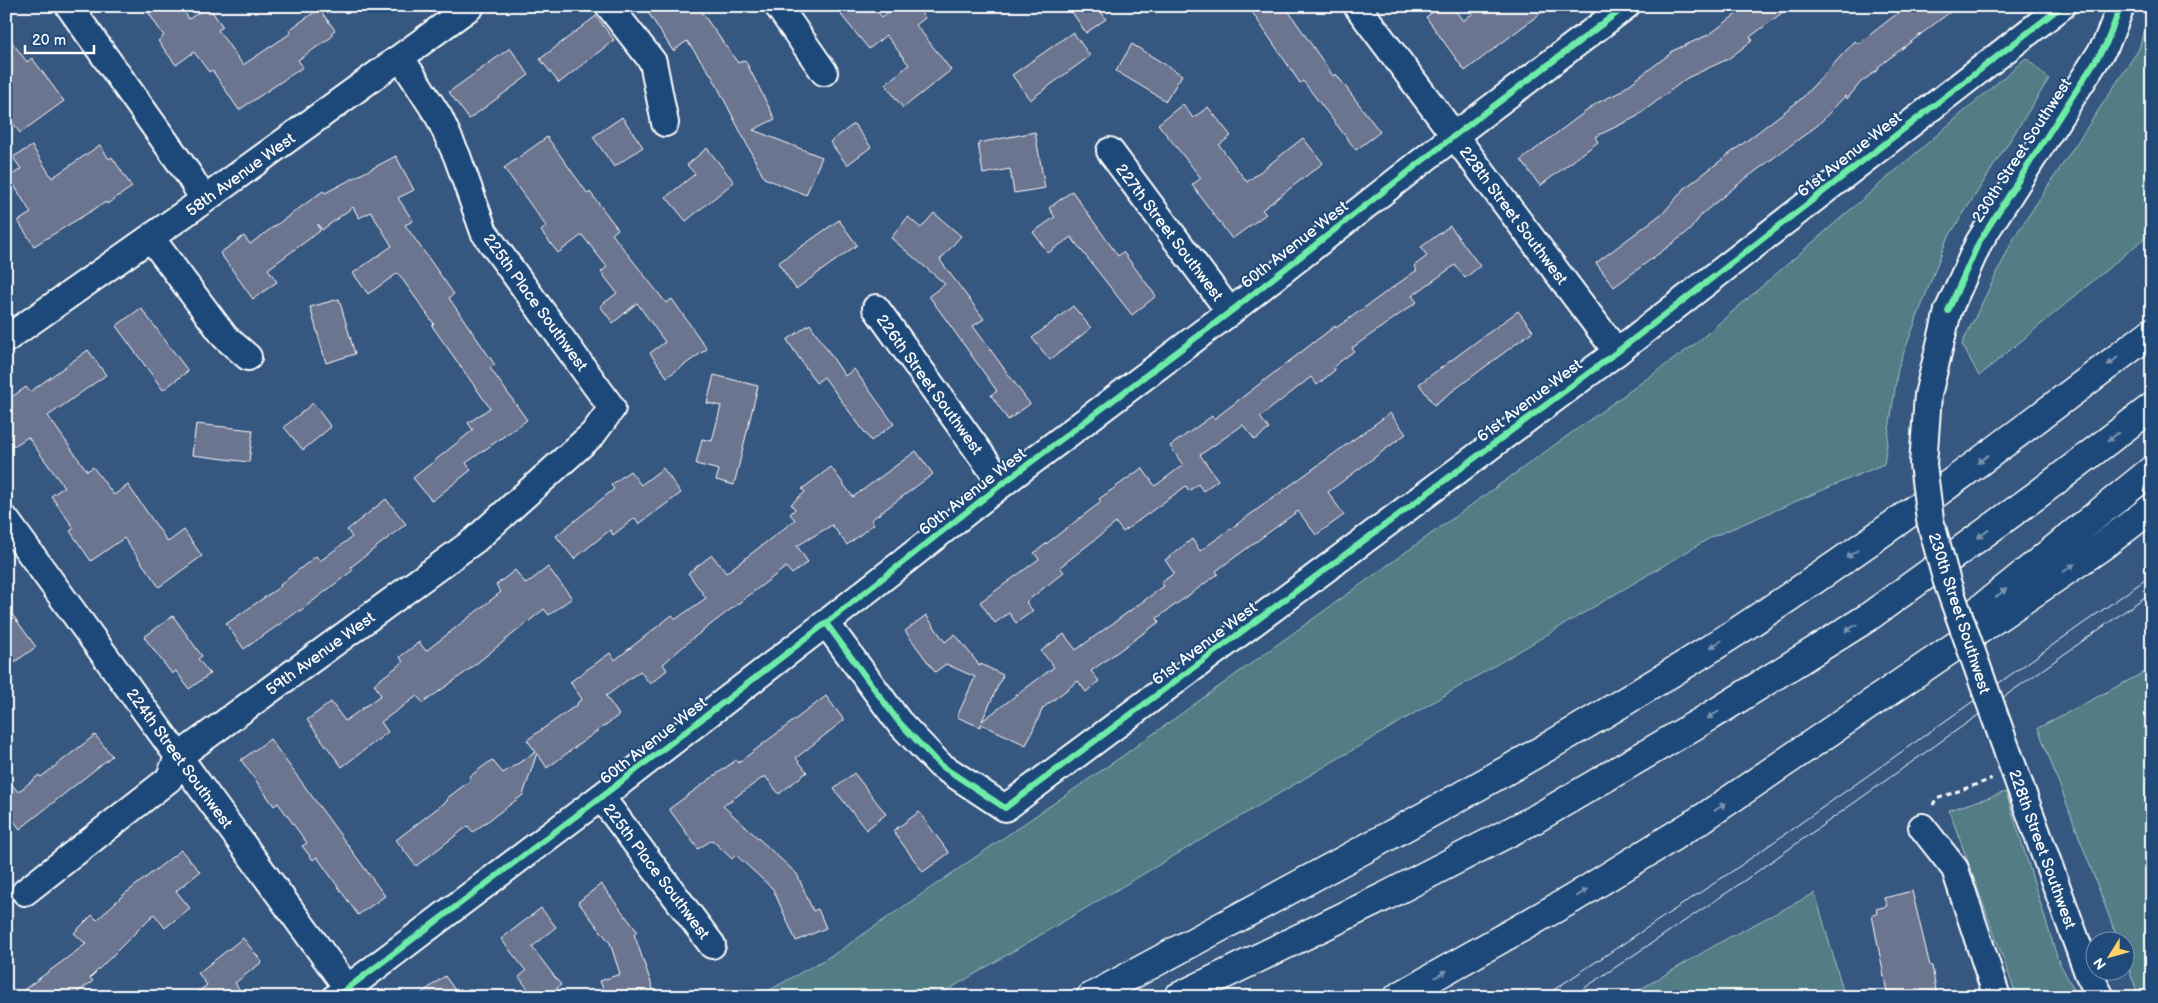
<svg xmlns="http://www.w3.org/2000/svg" width="2158" height="1003" viewBox="0 0 2158 1003" font-family="'Balsamiq Sans',sans-serif">
	<rect width="100%" height="100%" fill="#365780"/>
	<filter id="ink" filterUnits="userSpaceOnUse"><feTurbulence type="fractalNoise" baseFrequency=".02" numOctaves="2"/><feDisplacementMap in="SourceGraphic" scale="10" xChannelSelector="R" yChannelSelector="G"/><feConvolveMatrix kernelMatrix="1 2 1 2 8 2 1 2 1" color-interpolation-filters="sRGB"/></filter>
	<g filter="url(#ink)">
		<g fill="#527d85" stroke="#a8bec2">
			<path d="M 2150,6 L 2152,232 L 1979,376 L 1962,344 L 2015,236 L 2139,49 Z"/>
			<path d="M 2026,58 L 2049,79 L 1946,241 L 1898,368 L 1884,464 L 1710,538 L 936,997 L 757,997 L 836,953 L 1121,757 L 1695,344 Z"/>
			<path d="M 2152,668 L 2152,997 L 2139,997 L 2126,961 L 2126,940 L 2118,940 L 2038,728 Z"/>
			<path d="M 2006,792 L 2058,960 L 2078,997 L 2017,997 L 1949,810 Z"/>
			<path d="M 1815,893 L 1845,997 L 1627,997 L 1726,939 Z"/>
		</g>
		<g fill="#6c748f" stroke="#fff">
			<path d="M 144,6 L 180,6 L 189,19 L 208,6 L 223,27 L 218,30 L 243,65 L 291,33 L 289,30 L 319,9 L 335,30 L 331,33 L 333,36 L 298,60 L 303,67 L 239,110 L 212,70 L 209,72 L 194,52 L 176,65 L 158,41 L 164,36 Z"/>
			<path d="M 644,6 L 697,6 L 738,63 L 745,60 L 775,119 L 753,130 L 822,157 L 806,195 L 764,178 L 712,76 L 687,41 L 673,51 Z"/>
			<path d="M 851,6 L 873,6 L 882,17 L 896,6 L 916,6 L 925,18 L 916,25 L 951,70 L 903,108 L 885,84 L 909,65 L 886,35 L 869,49 L 841,15 Z"/>
			<path d="M 1068,6 L 1097,6 L 1106,19 L 1086,33 Z"/>
			<path d="M 1248,6 L 1285,6 L 1333,76 L 1336,74 L 1380,132 L 1356,150 L 1303,81 L 1300,83 Z"/>
			<path d="M 1441,6 L 1452,6 L 1463,21 L 1482,6 L 1550,6 L 1465,71 L 1426,17 Z"/>
			<path d="M 1747,6 L 1791,6 L 1750,37 L 1753,40 L 1728,59 L 1687,78 L 1636,117 L 1595,137 L 1598,142 L 1540,186 L 1521,160 L 1597,103 L 1618,93 L 1671,53 L 1670,52 L 1710,34 Z"/>
			<path d="M 1907,6 L 1958,6 L 1878,67 L 1879,69 L 1861,82 L 1847,99 L 1845,96 L 1818,125 L 1741,182 L 1703,213 L 1689,231 L 1614,287 L 1596,263 L 1664,212 L 1685,188 L 1801,99 L 1855,41 L 1858,44 Z"/>
			<path d="M 596,16 L 614,40 L 559,83 L 540,59 Z"/>
			<path d="M 1073,32 L 1090,56 L 1030,100 L 1012,75 Z"/>
			<path d="M 6,34 L 27,62 L 32,58 L 64,101 L 20,133 L 6,113 Z"/>
			<path d="M 1132,44 L 1182,75 L 1166,101 L 1116,71 Z"/>
			<path d="M 510,48 L 529,75 L 469,119 L 449,92 Z"/>
			<path d="M 1183,104 L 1193,118 L 1208,107 L 1231,136 L 1219,145 L 1247,182 L 1303,138 L 1323,163 L 1262,210 L 1266,214 L 1232,239 L 1192,185 L 1201,178 L 1158,124 Z"/>
			<path d="M 622,117 L 643,147 L 614,167 L 593,137 Z"/>
			<path d="M 854,124 L 871,147 L 847,165 L 830,142 Z"/>
			<path d="M 1035,132 L 1045,188 L 1014,193 L 1010,169 L 983,174 L 978,143 Z"/>
			<path d="M 547,137 L 588,194 L 590,192 L 618,229 L 612,234 L 666,303 L 672,299 L 707,349 L 667,377 L 650,353 L 665,342 L 637,303 L 613,323 L 600,306 L 617,293 L 601,272 L 607,267 L 582,235 L 558,253 L 541,231 L 546,226 L 504,168 Z"/>
			<path d="M 100,145 L 109,159 L 112,157 L 132,187 L 107,204 L 106,202 L 34,246 L 18,221 L 31,213 L 9,177 L 21,169 L 13,157 L 32,146 L 52,178 Z"/>
			<path d="M 707,148 L 734,182 L 686,221 L 666,197 L 695,174 L 687,165 Z"/>
			<path d="M 396,156 L 414,190 L 398,198 L 413,221 L 405,225 L 454,294 L 449,298 L 495,365 L 490,368 L 527,420 L 466,463 L 471,470 L 432,501 L 413,478 L 473,430 L 468,423 L 490,408 L 432,326 L 434,324 L 398,273 L 368,294 L 353,273 L 392,246 L 371,212 L 359,218 L 353,207 L 322,230 L 318,224 L 320,231 L 268,269 L 277,282 L 253,299 L 220,253 L 244,236 L 250,244 L 323,191 L 325,193 Z"/>
			<path d="M 1072,191 L 1118,256 L 1123,252 L 1156,296 L 1132,315 L 1071,237 L 1048,253 L 1033,232 L 1055,217 L 1049,208 Z"/>
			<path d="M 934,213 L 961,236 L 940,260 L 984,319 L 973,326 L 1030,404 L 1008,420 L 991,395 L 997,391 L 929,296 L 945,284 L 891,238 L 908,217 L 921,228 Z"/>
			<path d="M 839,220 L 857,245 L 796,289 L 778,263 Z"/>
			<path d="M 1450,226 L 1480,266 L 1465,278 L 1455,265 L 1412,296 L 1417,302 L 1352,348 L 1354,351 L 1333,367 L 1335,370 L 1317,385 L 1311,377 L 1260,417 L 1269,429 L 1255,440 L 1243,425 L 1200,455 L 1218,480 L 1203,491 L 1198,484 L 1189,491 L 1186,486 L 1123,532 L 1116,523 L 1060,567 L 1064,572 L 1026,602 L 1033,611 L 1016,623 L 1009,613 L 995,623 L 980,602 L 1039,559 L 1034,553 L 1101,502 L 1099,499 L 1142,468 L 1155,486 L 1183,465 L 1170,446 L 1212,416 L 1214,419 L 1335,326 L 1336,328 L 1417,270 L 1414,266 L 1427,256 L 1421,247 Z"/>
			<path d="M 339,299 L 355,354 L 326,363 L 310,307 Z"/>
			<path d="M 1073,306 L 1091,328 L 1050,360 L 1032,338 Z"/>
			<path d="M 141,308 L 188,371 L 163,390 L 116,326 Z"/>
			<path d="M 1518,311 L 1533,331 L 1434,405 L 1419,384 Z"/>
			<path d="M 810,324 L 845,376 L 854,369 L 894,424 L 871,441 L 824,377 L 816,383 L 787,340 Z"/>
			<path d="M 88,350 L 106,375 L 48,416 L 87,471 L 93,467 L 114,495 L 128,485 L 168,542 L 184,530 L 202,556 L 159,587 L 124,538 L 91,561 L 70,531 L 74,528 L 51,496 L 64,487 L 28,437 L 14,446 L 6,435 L 6,401 L 26,387 L 30,392 Z"/>
			<path d="M 714,375 L 758,386 L 734,485 L 716,480 L 719,470 L 696,464 L 702,439 L 712,441 L 721,406 L 707,403 Z"/>
			<path d="M 313,403 L 331,427 L 303,450 L 284,427 Z"/>
			<path d="M 1390,413 L 1406,434 L 1328,492 L 1344,515 L 1316,535 L 1298,511 L 1216,571 L 1218,574 L 1157,618 L 1159,622 L 1091,671 L 1099,681 L 1086,692 L 1078,681 L 1043,708 L 1026,745 L 981,724 L 980,727 L 957,717 L 975,677 L 946,664 L 935,672 L 905,631 L 926,615 L 945,642 L 955,634 L 980,666 L 981,664 L 1003,675 L 982,721 L 1054,667 L 1041,651 L 1064,634 L 1076,650 L 1164,586 L 1161,583 L 1174,573 L 1165,560 L 1192,539 L 1200,551 Z"/>
			<path d="M 196,424 L 253,430 L 249,462 L 192,455 Z"/>
			<path d="M 916,451 L 933,474 L 871,520 L 874,524 L 847,545 L 832,525 L 797,546 L 808,562 L 792,574 L 786,567 L 692,639 L 663,664 L 667,670 L 650,684 L 640,671 L 606,696 L 619,715 L 547,768 L 537,753 L 523,795 L 473,832 L 468,826 L 416,866 L 396,840 L 448,800 L 446,799 L 471,780 L 469,777 L 492,760 L 503,773 L 536,752 L 527,740 L 578,704 L 577,703 L 582,699 L 570,682 L 610,653 L 615,660 L 672,615 L 676,619 L 706,598 L 688,573 L 712,555 L 726,573 L 795,520 L 790,514 L 795,509 L 791,504 L 805,492 L 802,489 L 831,467 L 853,497 Z"/>
			<path d="M 663,468 L 681,493 L 639,524 L 635,518 L 613,535 L 610,530 L 574,559 L 556,536 L 614,489 L 611,485 L 630,471 L 641,485 Z"/>
			<path d="M 386,499 L 406,524 L 351,567 L 353,570 L 300,611 L 300,610 L 244,649 L 226,624 L 281,586 L 280,585 L 316,556 L 320,561 L 352,537 L 347,530 Z"/>
			<path d="M 548,567 L 572,598 L 549,615 L 544,609 L 466,672 L 423,703 L 417,696 L 381,722 L 388,732 L 342,767 L 307,720 L 331,702 L 345,721 L 381,695 L 374,684 L 403,662 L 400,657 L 419,642 L 426,651 L 501,592 L 496,585 L 515,570 L 526,584 Z"/>
			<path d="M 6,606 L 36,647 L 6,668 Z"/>
			<path d="M 173,616 L 202,656 L 198,659 L 210,674 L 189,689 L 176,671 L 172,674 L 144,637 Z"/>
			<path d="M 826,696 L 844,720 L 796,758 L 807,772 L 779,794 L 765,776 L 723,806 L 797,874 L 813,911 L 818,909 L 826,928 L 796,941 L 773,889 L 736,855 L 732,859 L 712,840 L 698,849 L 669,809 L 736,760 L 738,763 Z"/>
			<path d="M 95,735 L 112,756 L 20,829 L 6,811 L 6,777 L 18,792 L 39,775 L 41,777 Z"/>
			<path d="M 270,739 L 385,896 L 358,915 L 317,857 L 313,860 L 302,846 L 307,843 L 278,803 L 274,806 L 241,760 Z"/>
			<path d="M 854,773 L 886,814 L 866,830 L 834,789 Z"/>
			<path d="M 919,812 L 949,853 L 923,872 L 893,831 Z"/>
			<path d="M 181,850 L 200,872 L 176,891 L 190,908 L 165,928 L 154,914 L 90,978 L 93,981 L 71,997 L 14,997 L 86,944 L 74,933 L 92,915 L 97,920 L 122,896 Z"/>
			<path d="M 601,884 L 637,931 L 634,934 L 656,997 L 606,997 L 600,981 L 620,974 L 610,943 L 578,902 Z"/>
			<path d="M 1912,891 L 1930,966 L 1932,966 L 1937,997 L 1888,997 L 1872,915 L 1877,914 L 1876,909 L 1887,906 L 1884,898 Z"/>
			<path d="M 541,908 L 556,927 L 532,947 L 561,985 L 546,997 L 534,997 L 519,977 L 526,971 L 501,939 Z"/>
			<path d="M 243,938 L 262,962 L 235,983 L 245,997 L 191,997 L 207,985 L 198,973 Z"/>
			<path d="M 445,976 L 460,997 L 416,997 Z"/>
		</g>
		<g fill="none" stroke-linecap="round" stroke-linejoin="round">
			<g stroke="#fff" stroke-width="30">
				<g id="minor">
					<path d="M 69,6 L 189,175 L 204,200"/>
					<path d="M 609,6 L 653,62 L 665,123"/>
					<path d="M 778,6 L 824,72"/>
					<path d="M 1357,6 L 1617,352"/>
					<path d="M 1110,151 L 1230,312"/>
					<path d="M 151,238 L 225,337 L 248,357"/>
					<path d="M 876,308 L 1002,484"/>
					<path d="M 1948,311 L 1979,242 L 2106,44 L 2121,6"/>
					<path d="M 6,339 L 204,200 L 471,6"/>
					<path d="M 6,520 L 354,997"/>
					<path d="M 826,623 L 898,721 L 940,765 L 1005,808 L 1617,352 L 2062,6"/>
					<path d="M 2009,756 L 2088,973 L 2101,997"/>
					<path d="M 601,797 L 712,945"/>
					<path d="M 1922,827 L 1955,869 L 1997,997"/>
					<path d="M 25,892 L 169,779 L 178,757 L 475,540 L 593,434 L 612,408 L 484,232 L 457,156 L 439,117 L 401,58"/>
					<path d="M 336,997 L 601,797 L 826,623 L 1002,484 L 1230,312 L 1454,136 L 1626,6"/>
				</g>
			</g>
			<g stroke="#fff" stroke-width="31">
				<g id="highway">
					<path d="M 1979,610 L 2152,470"/>
					<path d="M 1091,997 C 1308,879 1530,765 1738,631 C 1881,538 2016,435 2152,332"/>
					<path d="M 1178,997 L 1386,896 L 1537,818 L 1709,717 L 1867,618 L 2037,495 L 2152,407"/>
					<path d="M 1398,997 L 1572,899 L 1703,818 L 2101,547 L 2152,508"/>
				</g>
			</g>
			<path stroke="#fff" stroke-width="3" stroke-dasharray="5 4" stroke-linecap="butt" d="M 1933,805 L 1936,799 L 1992,779"/>
			<use href="#minor" stroke="#1f4a7a" stroke-width="26"/>
			<use href="#highway" stroke="#1f4a7a" stroke-width="28"/>
			<g stroke="#fff" stroke-width="1">
				<path d="M 1543,997 L 1734,870 L 2152,575"/>
				<path d="M 1571,997 L 1731,890 L 2152,592"/>
			</g>
			<g stroke="#fff" stroke-width="30" stroke-linecap="butt">
				<path id="minor-bridge" d="M 1948,311 L 1928,395 L 1923,464 L 1930,520 L 1947,582 L 2009,756"/>
			</g>
			<use href="#minor-bridge" stroke="#1f4a7a" stroke-width="26"/>
			<g stroke="#1f4a7a" stroke-width="9">
				<g id="cycleway">
					<path d="M 1948,311 L 1979,242 L 2106,44 L 2121,6"/>
					<path d="M 826,623 L 898,721 L 940,765 L 1005,808 L 1617,352 L 2062,6"/>
					<path d="M 336,997 L 601,797 L 826,623 L 1002,484 L 1230,312 L 1454,136 L 1626,6"/>
				</g>
			</g>
			<use href="#cycleway" stroke="#6deda7" stroke-width="6"/>
		</g>
		<defs><path id="oneway-solid" d="M-6-.8H1V-3.2L6.5 0L1 3.2V.8H-6Z" transform="scale(1.25)"/></defs>
		<g fill="#7992af">
			<use href="#oneway-solid" transform="translate(2113 361) rotate(143)"/>
			<use href="#oneway-solid" transform="translate(2113 437) rotate(142)"/>
			<use href="#oneway-solid" transform="translate(1983 459) rotate(143)"/>
			<use href="#oneway-solid" transform="translate(1983 534) rotate(144)"/>
			<use href="#oneway-solid" transform="translate(1852 554) rotate(145)"/>
			<use href="#oneway-solid" transform="translate(2069 568) rotate(-35)"/>
			<use href="#oneway-solid" transform="translate(2001 593) rotate(-39)"/>
			<use href="#oneway-solid" transform="translate(1851 628) rotate(148)"/>
			<use href="#oneway-solid" transform="translate(1716 644) rotate(148)"/>
			<use href="#oneway-solid" transform="translate(1713 715) rotate(148)"/>
			<use href="#oneway-solid" transform="translate(1720 807) rotate(-34)"/>
			<use href="#oneway-solid" transform="translate(1582 893) rotate(-31)"/>
			<use href="#oneway-solid" transform="translate(1441 974) rotate(-30)"/>
		</g>
	</g>
	<g text-anchor="middle" stroke-width="4" stroke-linejoin="round" paint-order="stroke">
		<g font-size="16" fill="#fff" stroke="#1f4a7a">
			<text transform="translate(2021 150) rotate(-57)" y="6">230th Street Southwest</text>
			<text transform="translate(1849 154) rotate(-38)" y="6">61st Avenue West</text>
			<text transform="translate(240 174) rotate(-36)" y="6">58th Avenue West</text>
			<text transform="translate(1514 215) rotate(53)" y="6">228th Street Southwest</text>
			<text transform="translate(1170 232) rotate(53)" y="6">227th Street Southwest</text>
			<text transform="translate(1294 244) rotate(-38)" y="6">60th Avenue West</text>
			<text transform="translate(536 302) rotate(54)" y="6">225th Place Southwest</text>
			<text transform="translate(930 384) rotate(54)" y="6">226th Street Southwest</text>
			<text transform="translate(1529 400) rotate(-37)" y="6">61st Avenue West</text>
			<text transform="translate(972 491) rotate(-38)" y="6">60th Avenue West</text>
			<text transform="translate(1960 613) rotate(72)" y="6">230th Street Southwest</text>
			<text transform="translate(1204 643) rotate(-37)" y="6">61st Avenue West</text>
			<text transform="translate(320 653) rotate(-36)" y="6">59th Avenue West</text>
			<text transform="translate(653 740) rotate(-38)" y="6">60th Avenue West</text>
			<text transform="translate(180 758) rotate(54)" y="6">224th Street Southwest</text>
			<text transform="translate(2043 849) rotate(70)" y="6">228th Street Southwest</text>
			<text transform="translate(657 871) rotate(53)" y="6">225th Place Southwest</text>
		</g>
	</g>
	<rect width="2158" height="1003" fill="none" stroke="#1f4a7a" stroke-width="25"/>
	<rect x="12" y="12" width="2133" height="978" fill="none" stroke="#fff" stroke-width="2" filter="url(#ink)"/>
	<g transform="translate(2110 956) rotate(233)"><circle r="24" fill="#1f4a7a" stroke="#7992af"/>
	<path d="M0-4L9 19L0 12L-9 19Z" fill="#ffd166"/>
	<text y="-8" font-size="14" font-weight="bold" text-anchor="middle" fill="#ffffff">N</text>
	</g>
	<path d="M25 45v8h69v-8" fill="none" stroke="#ffffff" stroke-width="2.5"/>
	<text x="32" y="45" font-size="15" fill="#ffffff" stroke="#1f4a7a" stroke-width="4" paint-order="stroke">20 m</text>
</svg>
